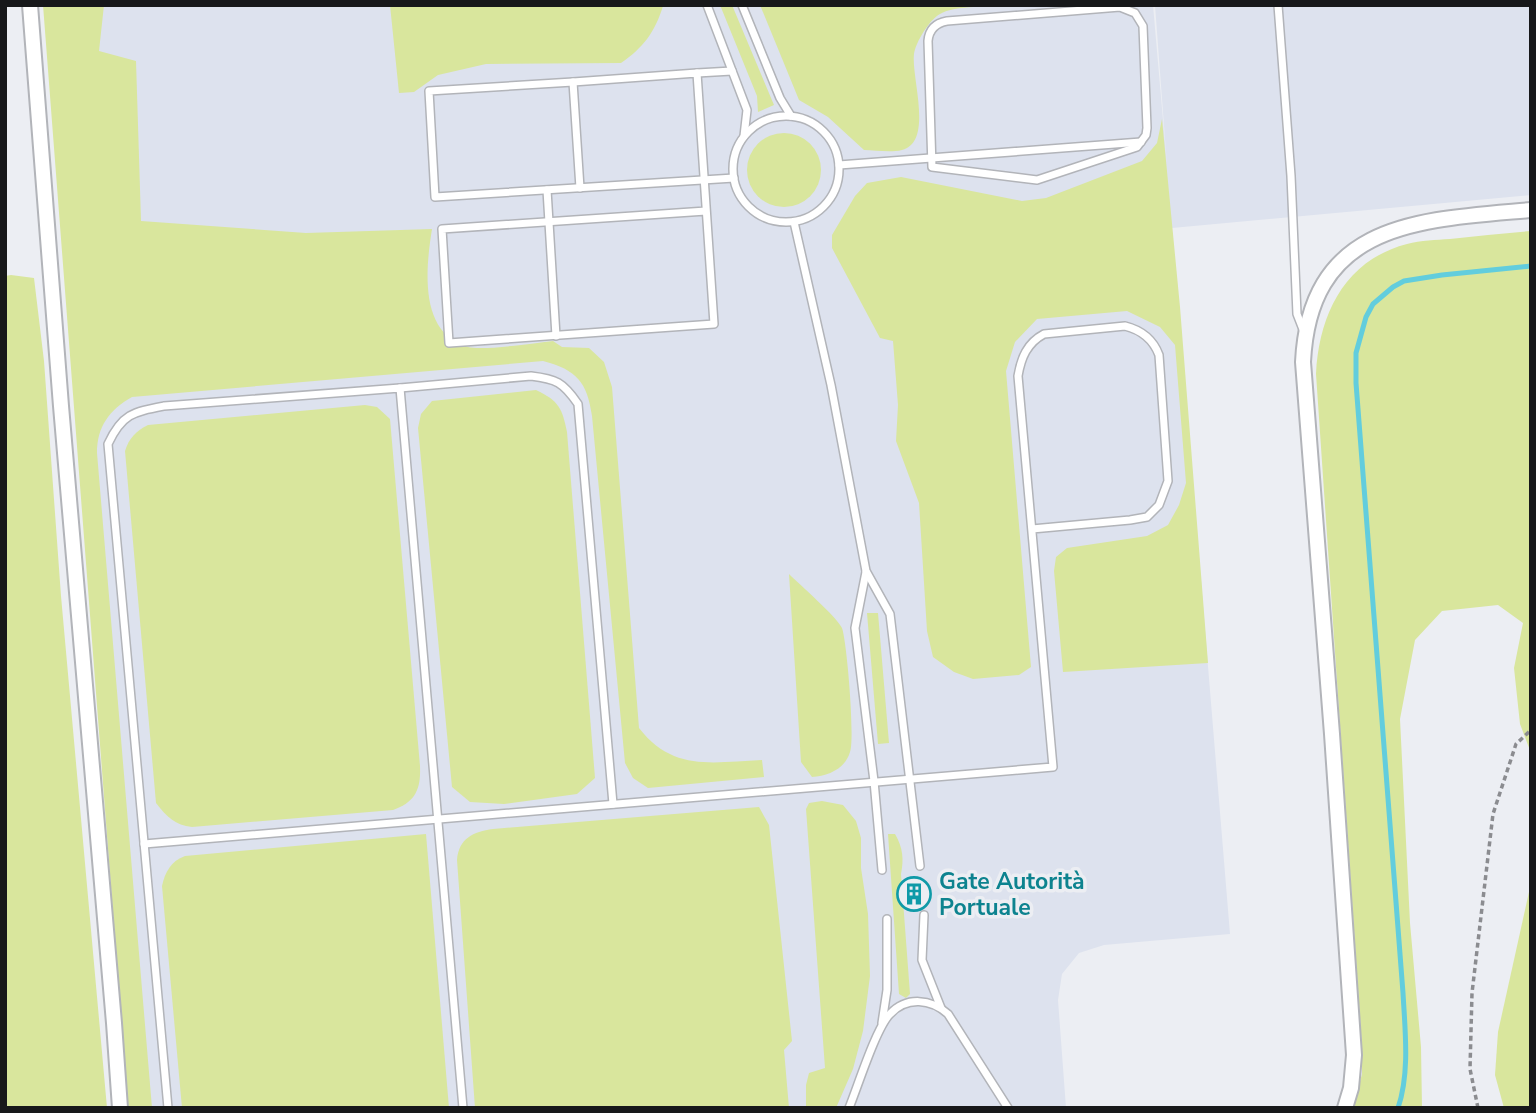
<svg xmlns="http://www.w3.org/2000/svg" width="1536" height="1113" viewBox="0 0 1536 1113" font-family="'Nunito Sans',sans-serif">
	<rect width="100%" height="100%" fill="#eceef3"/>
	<path fill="#dde2ee" d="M 50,5 L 1153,5 L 1167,166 L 1155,5 L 1531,5 L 1531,195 L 1172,228 L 1230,934 L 1104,945 L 1079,953 L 1062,974 L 1058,1000 L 1066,1108 L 135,1108 Z"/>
	<g fill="#d9e69d">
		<path d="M 43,5 L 104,5 L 99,51 L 136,61 L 141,221 L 306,233 L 432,229 C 426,267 418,333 468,347 C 482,351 535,343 553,341 L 562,347 L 589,348 L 604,362 L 612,387 L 639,728 C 673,772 713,762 762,760 L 764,777 L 648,788 L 633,778 L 625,763 L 592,416 C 587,382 577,370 543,361 L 132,397 C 109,410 97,427 97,453 L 152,1108 L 128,1108 Z"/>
		<path d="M 390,5 L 663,5 L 663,6 C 655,32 643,48 621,63 L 486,64 L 438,75 L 414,92 L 399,93 Z"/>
		<path d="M 720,5 L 732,5 L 774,105 L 758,112 L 757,96 Z"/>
		<path d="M 760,5 L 1010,5 C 992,7 955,5 940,14 C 929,20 916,42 914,54 C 911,77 934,142 902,150 C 890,153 875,150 864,150 L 828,117 L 799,100 Z"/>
		<path d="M 1162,119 L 1180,307 L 1208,663 L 1063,672 L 1054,571 L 1056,557 L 1067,548 L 1147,536 L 1168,525 L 1179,505 L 1186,483 L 1175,345 L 1160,327 L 1127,311 L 1037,319 L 1015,342 L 1006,371 L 1031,667 L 1019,675 L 973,679 L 954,672 L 933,657 L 927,631 L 919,503 L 896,441 L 898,405 L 893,341 L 880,338 L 832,248 L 832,235 L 855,196 L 867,183 L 901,177 L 1022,201 L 1046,198 L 1142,161 L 1157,143 Z"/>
		<circle cx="784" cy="170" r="37"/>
		<path d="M 1531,231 L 1531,753 L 1520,724 L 1514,668 L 1523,623 L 1498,605 L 1442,611 L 1415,640 L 1400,719 L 1410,923 L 1421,1047 L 1422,1108 L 1353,1108 L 1362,1074 L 1362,1047 L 1316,374 C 1319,314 1345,260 1407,244 C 1421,240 1436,240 1450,239 C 1477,236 1504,233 1531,231 Z"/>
		<path d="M 11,275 L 34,278 L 44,361 L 61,596 L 107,1108 L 5,1108 L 5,276 Z"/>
		<path d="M 536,390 C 559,401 562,408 567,432 L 595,778 L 577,794 L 504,804 L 470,802 L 452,787 L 418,428 L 421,414 L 432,401 Z"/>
		<path d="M 365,405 L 377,407 L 390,419 L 420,766 C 421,790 415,802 393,810 L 192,827 C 175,825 167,817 156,803 L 125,451 C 129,438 136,431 148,425 Z"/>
		<path d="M 789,574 C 799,584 837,617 842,628 C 847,642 855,739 850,752 C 845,769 828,776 812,777 L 801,762 Z"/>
		<path d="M 867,613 L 878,613 L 889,743 L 878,744 Z"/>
		<path d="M 822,801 L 843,805 L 856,821 L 861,838 L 861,868 L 868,914 L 870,976 L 863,1031 L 853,1069 L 836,1108 L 806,1108 L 806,1085 L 809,1073 L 825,1068 L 806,809 L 809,803 Z"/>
		<path d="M 759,807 L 769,825 L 792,1041 L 784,1050 L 789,1108 L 475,1108 L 457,860 C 459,838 473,832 493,829 Z"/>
		<path d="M 426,834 L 449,1108 L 182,1108 L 162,886 C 165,872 171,861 185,856 Z"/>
		<path d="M 888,834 L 895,834 C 903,848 904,859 901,874 L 910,994 L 906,998 L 899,994 Z"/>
		<path d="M 1531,883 L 1531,1108 L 1504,1108 L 1495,1075 L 1498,1032 Z"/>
	</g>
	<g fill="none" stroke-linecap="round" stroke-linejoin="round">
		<path stroke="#62cddd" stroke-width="5" d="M 1398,1108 C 1410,1073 1405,1030 1403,993 L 1356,383 L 1356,353 L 1366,317 L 1373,304 L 1393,287 L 1404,281 L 1442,275 L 1531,266"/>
		<g stroke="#b2b4b9" stroke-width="10">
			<g id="service">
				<path d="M 707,5 L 747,110 L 744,136"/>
				<path d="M 742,5 L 780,98 L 791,116"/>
				<path d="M 1278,5 L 1291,176 L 1297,314 L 1304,332"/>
				<path d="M 1120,7 L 1135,13 L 1143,26 L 1147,128 L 1146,135 L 1137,147 L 1037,180 L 932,167 L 928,41 C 929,29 936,23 947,21 Z"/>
				<path d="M 697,73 L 732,71"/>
				<path d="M 573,82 L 429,91 L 435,197 L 734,178"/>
				<circle cx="786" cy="169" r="53"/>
				<path d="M 839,165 L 1141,142"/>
				<path d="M 580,188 L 573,82 L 697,73 L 714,324 L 449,343 L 442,229 L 706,211"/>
				<path d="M 547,190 L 556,336"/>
				<path d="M 794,222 L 831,385 L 866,571 L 890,614 L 920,866"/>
				<path d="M 400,388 L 531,376 C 556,379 563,382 578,404 L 613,804"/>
				<path d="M 866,572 L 855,628 L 874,781 L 882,870"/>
				<path d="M 144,844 L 1053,767 L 1018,376 C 1021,358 1027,343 1044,334 L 1125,326 C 1141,330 1153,339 1159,355 L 1168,481 L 1159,505 L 1147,517 L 1130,520 L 1032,529"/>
				<path d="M 924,915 L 922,960 L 941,1008"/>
				<path d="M 882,1023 L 887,990 L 887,919"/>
				<path d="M 168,1108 L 108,444 C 122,414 133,412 164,406 L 400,388 C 422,628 441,868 463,1108"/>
				<path d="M 849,1108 C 858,1086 876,1028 890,1014 C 907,996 931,999 948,1014 L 1008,1108"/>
			</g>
		</g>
		<g stroke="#b2b4b9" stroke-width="18">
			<g id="minor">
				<path d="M 30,5 L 61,406 L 114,1023 L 120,1108"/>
				<path d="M 1345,1108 L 1351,1088 L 1354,1055 L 1332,734 L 1303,362 C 1310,221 1420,220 1531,210"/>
			</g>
		</g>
		<path stroke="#8b8c90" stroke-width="3.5" stroke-dasharray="5 3.5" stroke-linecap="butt" d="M 1478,1108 L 1470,1069 L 1472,993 L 1493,814 L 1516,744 L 1531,730"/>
		<use href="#service" stroke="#fff" stroke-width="7"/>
		<use href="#minor" stroke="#fff" stroke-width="14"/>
	</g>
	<defs>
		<g id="building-ring" transform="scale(1.75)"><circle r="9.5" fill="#eceef3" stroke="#0f9aa8" stroke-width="1.5"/><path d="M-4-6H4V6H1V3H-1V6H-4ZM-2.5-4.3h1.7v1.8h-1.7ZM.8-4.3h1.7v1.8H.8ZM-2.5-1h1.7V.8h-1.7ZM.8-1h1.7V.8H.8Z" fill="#0f9aa8"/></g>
	</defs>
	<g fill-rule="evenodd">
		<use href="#building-ring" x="914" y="894"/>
	</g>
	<g text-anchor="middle" stroke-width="7" stroke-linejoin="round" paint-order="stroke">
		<g font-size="23" font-weight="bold" fill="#0d838f" stroke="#eceef3" text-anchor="start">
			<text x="939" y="889">Gate Autorità<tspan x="939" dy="26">Portuale</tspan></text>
		</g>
	</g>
	<rect width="1536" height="1113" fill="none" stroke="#17181a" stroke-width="14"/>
</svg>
